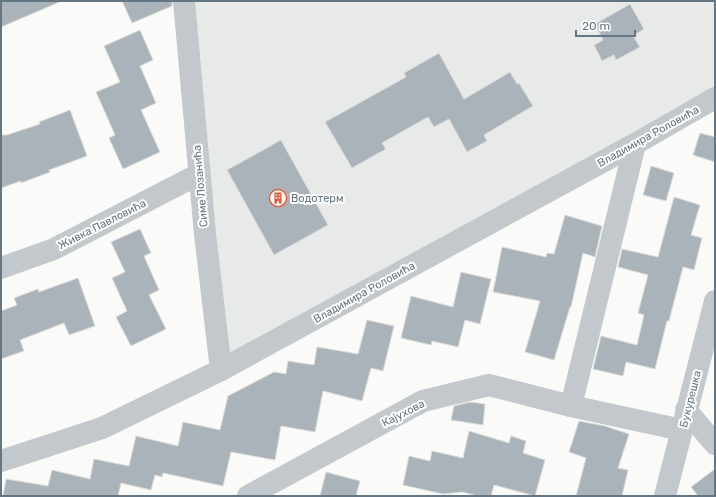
<svg xmlns="http://www.w3.org/2000/svg" width="716" height="497" viewBox="0 0 716 497" font-family="Rubik,sans-serif">
	<rect width="100%" height="100%" fill="#fafaf8"/>
	<path fill="#e8e9e9" d="M 184,1 L 715,1 L 715,98 L 221,370 Z"/>
	<g fill="#aab3b9" stroke="#dcdcda">
		<path d="M 1,1 L 62,1 L 1,27 Z"/>
		<path d="M 122,1 L 172,1 L 172,6 L 132,23 Z"/>
		<path d="M 630,4 L 644,29 L 633,36 L 640,47 L 616,60 L 614,55 L 602,61 L 594,45 L 603,40 L 595,24 Z"/>
		<path d="M 140,30 L 153,60 L 140,66 L 156,103 L 141,110 L 160,152 L 123,169 L 109,138 L 115,135 L 96,92 L 120,82 L 104,46 Z"/>
		<path d="M 439,53 L 464,99 L 510,72 L 517,84 L 519,83 L 533,106 L 484,135 L 487,141 L 467,152 L 449,119 L 434,127 L 428,117 L 382,143 L 386,149 L 352,168 L 325,122 L 406,77 L 404,73 Z"/>
		<path d="M 70,110 L 87,156 L 49,170 L 50,172 L 21,183 L 21,181 L 1,188 L 1,135 L 7,135 L 40,124 L 39,122 Z"/>
		<path d="M 700,133 L 715,137 L 715,162 L 693,155 Z"/>
		<path d="M 281,140 L 328,225 L 274,255 L 227,170 Z"/>
		<path d="M 651,166 L 674,173 L 666,201 L 643,195 Z"/>
		<path d="M 674,197 L 700,205 L 691,235 L 702,238 L 694,270 L 683,267 L 669,321 L 667,321 L 655,369 L 626,362 L 623,376 L 593,369 L 601,336 L 637,345 L 644,315 L 638,313 L 648,275 L 618,267 L 622,249 L 658,257 Z"/>
		<path d="M 565,215 L 602,226 L 595,257 L 583,253 L 571,307 L 570,307 L 554,360 L 525,352 L 540,301 L 493,292 L 502,247 L 546,257 L 547,253 L 554,254 Z"/>
		<path d="M 140,229 L 151,253 L 144,256 L 159,290 L 149,295 L 166,329 L 131,346 L 116,317 L 127,311 L 112,278 L 125,272 L 111,242 Z"/>
		<path d="M 461,272 L 491,279 L 480,324 L 465,320 L 458,347 L 432,341 L 431,345 L 401,338 L 411,296 L 453,307 Z"/>
		<path d="M 78,278 L 95,326 L 69,335 L 64,323 L 20,340 L 24,351 L 1,359 L 1,311 L 17,305 L 14,298 L 38,289 L 39,292 Z"/>
		<path d="M 367,320 L 394,326 L 383,371 L 371,368 L 362,401 L 323,391 L 315,432 L 281,426 L 275,460 L 231,452 L 223,486 L 163,473 L 162,477 L 155,475 L 151,490 L 121,483 L 118,496 L 3,496 L 6,479 L 48,486 L 52,470 L 90,479 L 94,459 L 129,466 L 136,436 L 178,446 L 183,422 L 220,430 L 228,396 L 274,372 L 286,374 L 288,361 L 314,365 L 317,347 L 358,354 Z"/>
		<path d="M 470,402 L 485,404 L 483,425 L 451,420 L 454,406 Z"/>
		<path d="M 579,421 L 605,426 L 629,434 L 618,468 L 628,470 L 622,496 L 576,496 L 586,458 L 569,452 Z"/>
		<path d="M 469,431 L 509,443 L 511,436 L 526,441 L 523,453 L 545,460 L 535,496 L 494,485 L 491,496 L 478,496 L 462,492 L 443,494 L 403,485 L 409,456 L 430,461 L 432,451 L 463,458 Z"/>
		<path d="M 715,469 L 715,496 L 698,496 L 691,487 Z"/>
		<path d="M 326,472 L 360,481 L 356,496 L 320,496 Z"/>
	</g>
	<g fill="none" stroke-linecap="round" stroke-linejoin="round">
		<g stroke="#c3c8cc" stroke-width="22">
			<path d="M 184,1 L 205,234 L 221,370"/>
			<path d="M 1,268 L 54,249 L 199,174"/>
			<path d="M 571,406 L 635,144"/>
			<path d="M 686,410 L 715,444"/>
			<path d="M 1,461 L 102,428 L 221,370 L 635,144 L 715,98"/>
			<path d="M 248,496 L 423,401 L 489,385 L 571,406 L 682,430"/>
			<path d="M 665,496 L 715,301"/>
		</g>
	</g>
	<defs>
		<g id="building-ring" transform="scale(0.9)"><circle r="9.5" fill="#fff" stroke="#e4572e" stroke-width="1.5"/><path d="M-4-6H4V6H1V3H-1V6H-4ZM-2.5-4.3h1.7v1.8h-1.7ZM.8-4.3h1.7v1.8H.8ZM-2.5-1h1.7V.8h-1.7ZM.8-1h1.7V.8H.8Z" fill="#e4572e"/></g>
	</defs>
	<g fill-rule="evenodd">
		<use href="#building-ring" x="278" y="198"/>
	</g>
	<g text-anchor="middle" stroke-width="4" stroke-linejoin="round" paint-order="stroke">
		<g font-size="11" fill="#657683" stroke="#fff">
			<text transform="translate(648 136) rotate(-29)" y="4">Владимира Роловића</text>
			<text transform="translate(200 186) rotate(-95)" y="4">Симе Лозанића</text>
			<text transform="translate(102 224) rotate(-27)" y="4">Живка Павловића</text>
			<text transform="translate(364 292) rotate(-29)" y="4">Владимира Роловића</text>
			<text transform="translate(690 399) rotate(-76)" y="4">Букурешка</text>
			<text transform="translate(403 413) rotate(-27)" y="4">Кајухова</text>
		</g>
		<g font-size="11" fill="#657683" stroke="#fff" text-anchor="start">
			<text x="291" y="202">Водотерм</text>
		</g>
	</g>
	<rect width="716" height="497" fill="none" stroke="#657683" stroke-width="4"/>
	<path d="M576 30v6h59v-6" fill="none" stroke="#657683" stroke-width="2"/>
	<text x="582" y="30" font-size="12" fill="#657683" stroke="#ffffff" stroke-width="3" paint-order="stroke">20 m</text>
</svg>
